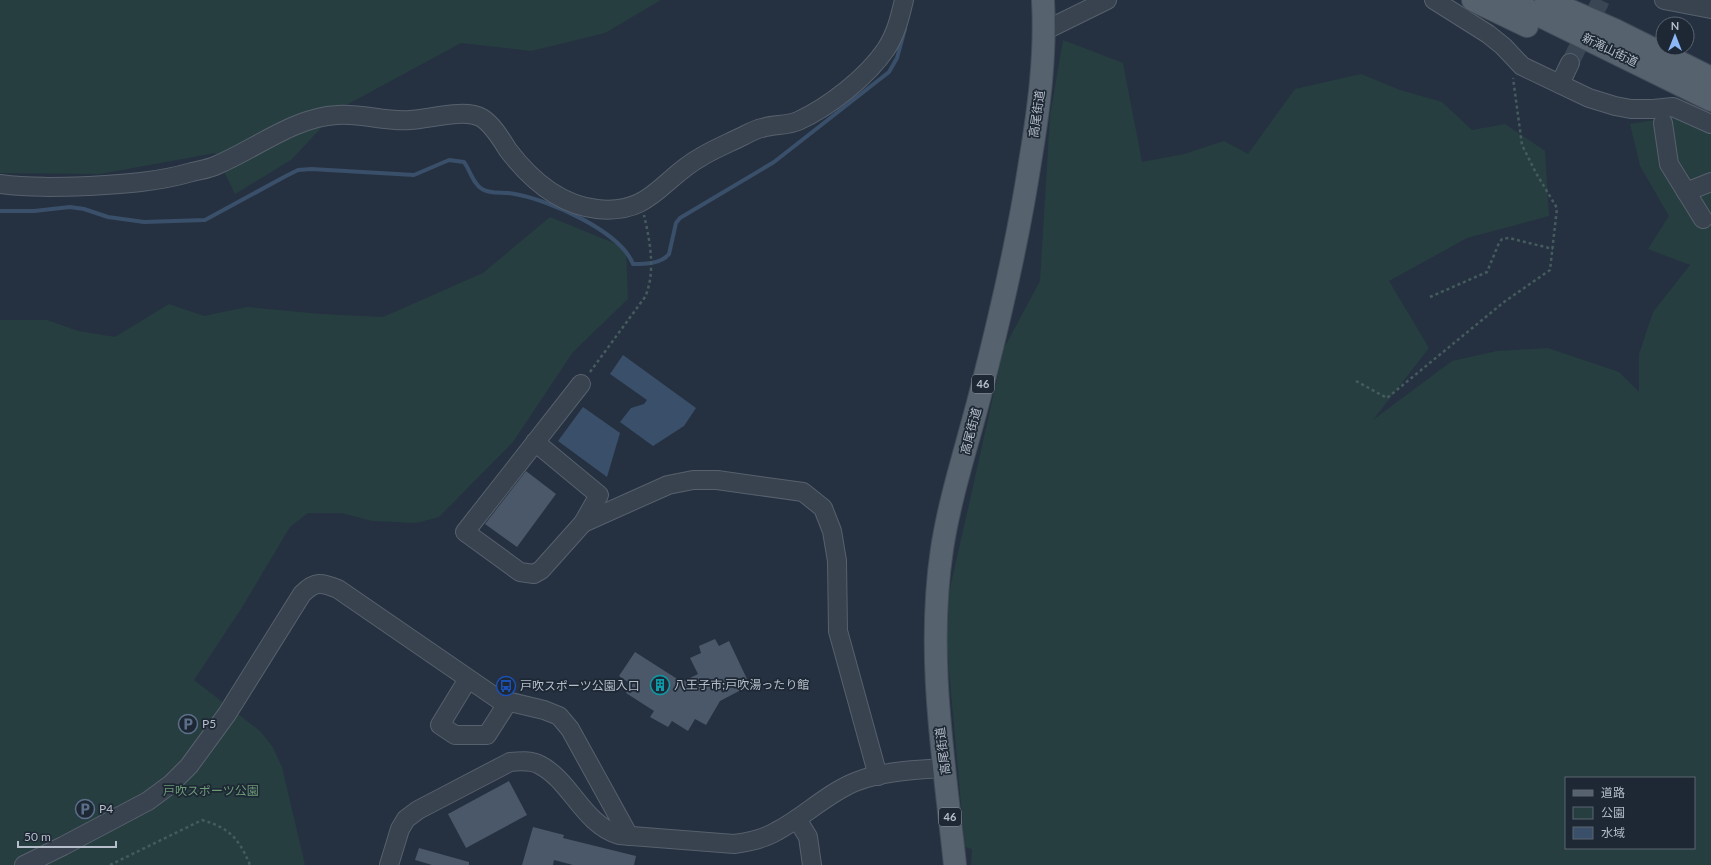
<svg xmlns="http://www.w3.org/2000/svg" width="1711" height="865" viewBox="0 0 1711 865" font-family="Lato,'Noto Sans JP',sans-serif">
	<rect width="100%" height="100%" fill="#253140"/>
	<g fill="#273e41" fill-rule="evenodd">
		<path d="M 0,0 L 661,0 L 605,33 L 531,51 L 461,43 L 339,109 L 291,160 L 235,194 L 215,153 L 100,174 L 0,173 Z"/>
		<path d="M 1063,40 L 1123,63 L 1142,162 L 1184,154 L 1224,141 L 1248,154 L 1295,89 L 1361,74 L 1400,90 L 1442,102 L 1472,130 L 1505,124 L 1545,151 L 1549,216 L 1467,238 L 1389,281 L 1429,348 L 1373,420 L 1452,361 L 1497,351 L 1548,348 L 1619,372 L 1639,392 L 1639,354 L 1653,312 L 1690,265 L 1648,249 L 1669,216 L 1640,166 L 1630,124 L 1673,117 L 1711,135 L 1711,865 L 971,865 L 972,849 L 965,847 L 947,648 L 949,593 L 1004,348 L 1040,281 L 1050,116 ZM 1566,778 L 1694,778 L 1694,848 L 1566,848 Z"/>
		<path d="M 550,217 L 626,248 L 628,299 L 573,352 L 513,442 L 439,517 L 416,523 L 372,521 L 342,513 L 308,513 L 290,527 L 241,609 L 194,680 L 260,731 L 272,746 L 282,767 L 305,865 L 0,865 L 0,320 L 47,320 L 78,331 L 115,337 L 169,304 L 204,316 L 247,307 L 321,314 L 383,317 L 483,273 Z"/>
	</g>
	<g fill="#3a4f69">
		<path d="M 623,355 L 696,408 L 684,426 L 653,446 L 620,422 L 631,408 L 644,404 L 647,400 L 610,374 Z"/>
		<path d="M 583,407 L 620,433 L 607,477 L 558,441 Z"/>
	</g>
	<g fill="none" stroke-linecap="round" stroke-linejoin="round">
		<path stroke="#3a4f69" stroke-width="4" d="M 0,211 L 34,211 L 70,207 L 84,209 L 108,217 L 144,222 L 205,220 L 286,176 L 298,170 L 311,169 L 414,175 L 449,160 L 464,162 C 470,170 473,184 482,189 C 492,195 504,191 515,194 C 549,200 620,231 633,264 C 645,264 661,264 669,254 L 676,223 L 680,218 L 774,162 L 889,72 L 897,58 L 905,29"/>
	</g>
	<g fill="#4b5869">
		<path d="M 526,471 L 556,494 L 517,547 L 485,524 Z"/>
		<path d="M 715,639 L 719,646 L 729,641 L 747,679 L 737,683 L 741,690 L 720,701 L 706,725 L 695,719 L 688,731 L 672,721 L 668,727 L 650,717 L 654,711 L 626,693 L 631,684 L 619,676 L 635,652 L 682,682 L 698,674 L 690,658 L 701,653 L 699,646 Z"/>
		<path d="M 509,781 L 527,815 L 466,848 L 448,814 Z"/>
		<path d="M 533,827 L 564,835 L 563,838 L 636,856 L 634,865 L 573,865 L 554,860 L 553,865 L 522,865 Z"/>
		<path d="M 419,848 L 469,862 L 469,865 L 432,865 L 415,860 Z"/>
	</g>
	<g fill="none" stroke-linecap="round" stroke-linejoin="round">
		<path stroke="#3b4655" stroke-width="18" stroke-dasharray="18 9" stroke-linecap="butt" d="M 1570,63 L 1601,0"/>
		<g stroke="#57616d" stroke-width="20">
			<g id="minor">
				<path d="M 1434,0 L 1488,34 L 1503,46 L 1522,66 L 1589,98 L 1615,106 L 1631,109 L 1653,109 L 1673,107 L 1711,124"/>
				<path d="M 1664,0 L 1711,9"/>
				<path d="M 1044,31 L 1107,0"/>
				<path d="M 1560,84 L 1570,63"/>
				<path d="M 1663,123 L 1669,164 L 1703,219"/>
				<path d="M 0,184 C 30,188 59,187 89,186 C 124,184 158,182 192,172 C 200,170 209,169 217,165 C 255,149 295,117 337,115 C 362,113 385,122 410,120 C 430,119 464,108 482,118 C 493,125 501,139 508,150 C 530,179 560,205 597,209 C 651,215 661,179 701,157 C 714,149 729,143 743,136 C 749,133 756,129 762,128 C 774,124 787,126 798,121 C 829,107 867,77 886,49 C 896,34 900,17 904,0"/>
				<path d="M 1686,192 L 1711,182"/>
				<path d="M 535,442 L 599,495 L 583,523 L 541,570 L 534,574 L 520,572 L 465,532 L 581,384"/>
				<path d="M 583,523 L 668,485 L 693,480 L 717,480 L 803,492 L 823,508 L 832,531 L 837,561 L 838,631 L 878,776"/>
				<path d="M 468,679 L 440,725 L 455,735 L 487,735 L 508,702"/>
				<path d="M 797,819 L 808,837 L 812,865"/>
				<path d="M 24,865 L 63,846 L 148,801 L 171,784 L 189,766 L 227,714 L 302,594 C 315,581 321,582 338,589 L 498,699 L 544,710 L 559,716 L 570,729 L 629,836"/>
				<path d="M 389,865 L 400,829 L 406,819 L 418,810 L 510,762 C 520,761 531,760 540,765 C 571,781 583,824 619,835 L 734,844 C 749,842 764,839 777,831 C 804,817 826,794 855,782 C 882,771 915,770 945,768"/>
			</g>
		</g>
		<g stroke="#424c59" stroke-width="24">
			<g id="major">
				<path d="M 1473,0 L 1527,26"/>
				<path d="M 1508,0 L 1711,100"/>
				<path d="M 1546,0 L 1615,30 L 1711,78"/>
				<path d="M 955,865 C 944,760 926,655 942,549 C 950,497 967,446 980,395 C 1000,318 1018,241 1030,162 C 1039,108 1046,55 1043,0"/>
			</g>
		</g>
		<g stroke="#455b5e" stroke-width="2.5" stroke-dasharray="3 3" stroke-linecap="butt">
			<path d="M 1430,297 L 1487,272 L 1499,243 L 1502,239 L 1509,238 L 1553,249"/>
			<path d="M 590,372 L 645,297 C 656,272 650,241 644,215"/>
			<path d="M 1356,381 L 1387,398 L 1504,302 L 1550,270 L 1557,208 L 1536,173 L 1522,145 L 1513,78"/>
			<path d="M 110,865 L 202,820 C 230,828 239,839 250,865"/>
		</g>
		<use href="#minor" stroke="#394350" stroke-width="18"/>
		<use href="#major" stroke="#57626f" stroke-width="22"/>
	</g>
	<defs>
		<g id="building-ring" transform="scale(1)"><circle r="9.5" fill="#1e2835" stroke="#0f9aa8" stroke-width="1.5"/><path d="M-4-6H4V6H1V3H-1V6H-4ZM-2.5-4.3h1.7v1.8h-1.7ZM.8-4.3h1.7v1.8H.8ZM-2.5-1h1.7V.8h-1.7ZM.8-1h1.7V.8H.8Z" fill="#0f9aa8"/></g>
		<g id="bus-ring" transform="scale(1)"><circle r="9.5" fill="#1e2835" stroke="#1a4fb4" stroke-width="1.5"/><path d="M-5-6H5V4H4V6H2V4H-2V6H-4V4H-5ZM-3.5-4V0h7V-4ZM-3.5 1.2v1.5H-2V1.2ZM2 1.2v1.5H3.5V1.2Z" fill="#1a4fb4"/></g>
		<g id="parking-ring" transform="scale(1)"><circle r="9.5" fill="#1e2835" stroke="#5c6f8a" stroke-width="1.5"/><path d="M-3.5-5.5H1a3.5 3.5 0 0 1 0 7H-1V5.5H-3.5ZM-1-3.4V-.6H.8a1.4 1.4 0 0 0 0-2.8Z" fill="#5c6f8a"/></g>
	</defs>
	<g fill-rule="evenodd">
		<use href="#building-ring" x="660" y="685"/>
		<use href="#bus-ring" x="506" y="686"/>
		<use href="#parking-ring" x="188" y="724"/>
		<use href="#parking-ring" x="85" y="809"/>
	</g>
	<g text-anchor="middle" stroke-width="3.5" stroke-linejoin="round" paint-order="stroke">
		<g fill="#1e2835" stroke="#88919d" stroke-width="1">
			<rect x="972" y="375" width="22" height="18" rx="3"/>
			<rect x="939" y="808" width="22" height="18" rx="3"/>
		</g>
		<g font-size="11" font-weight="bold" fill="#b5beca">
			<text x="983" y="388">46</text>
			<text x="950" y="821">46</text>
		</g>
		<g font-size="12" fill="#b5beca" stroke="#1e2835">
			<text transform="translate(1610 50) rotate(26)" y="4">新滝山街道</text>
			<text transform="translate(1037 114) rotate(-82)" y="4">高尾街道</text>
			<text transform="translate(971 431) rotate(-75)" y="4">高尾街道</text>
			<text transform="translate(943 751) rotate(-97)" y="4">高尾街道</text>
		</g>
		<g font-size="12" fill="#b5beca" stroke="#1e2835" text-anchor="start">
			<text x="674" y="689">八王子市;戸吹湯ったり館</text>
			<text x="520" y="690">戸吹スポーツ公園入口</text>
			<text x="202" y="728">P5</text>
			<text x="99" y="813">P4</text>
		</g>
		<g font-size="12" fill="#6c9b76" stroke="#1e2835">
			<text x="211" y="795">戸吹スポーツ公園</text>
		</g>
	</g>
	<rect x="1565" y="777" width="130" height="72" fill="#1e2835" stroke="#5a6471"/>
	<rect x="1573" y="790" width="20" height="6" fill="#57626f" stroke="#5a6471"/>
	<text x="1601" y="797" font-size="12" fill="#b5beca">道路</text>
	<rect x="1573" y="807" width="20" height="12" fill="#273e41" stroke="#5a6471"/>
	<text x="1601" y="817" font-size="12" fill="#b5beca">公園</text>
	<rect x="1573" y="827" width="20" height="12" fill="#3a4f69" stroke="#5a6471"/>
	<text x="1601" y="837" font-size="12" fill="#b5beca">水域</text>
	<g transform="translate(1675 36)"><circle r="19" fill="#1e2835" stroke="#5a6471"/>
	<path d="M0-3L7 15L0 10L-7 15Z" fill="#8cb8f8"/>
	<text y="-6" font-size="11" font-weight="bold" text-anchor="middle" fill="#b5beca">N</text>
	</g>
	<path d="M18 841v6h98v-6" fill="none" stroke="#b5beca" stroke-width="2"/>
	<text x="24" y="841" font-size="12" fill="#b5beca" stroke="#1e2835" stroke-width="3" paint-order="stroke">50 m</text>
</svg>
